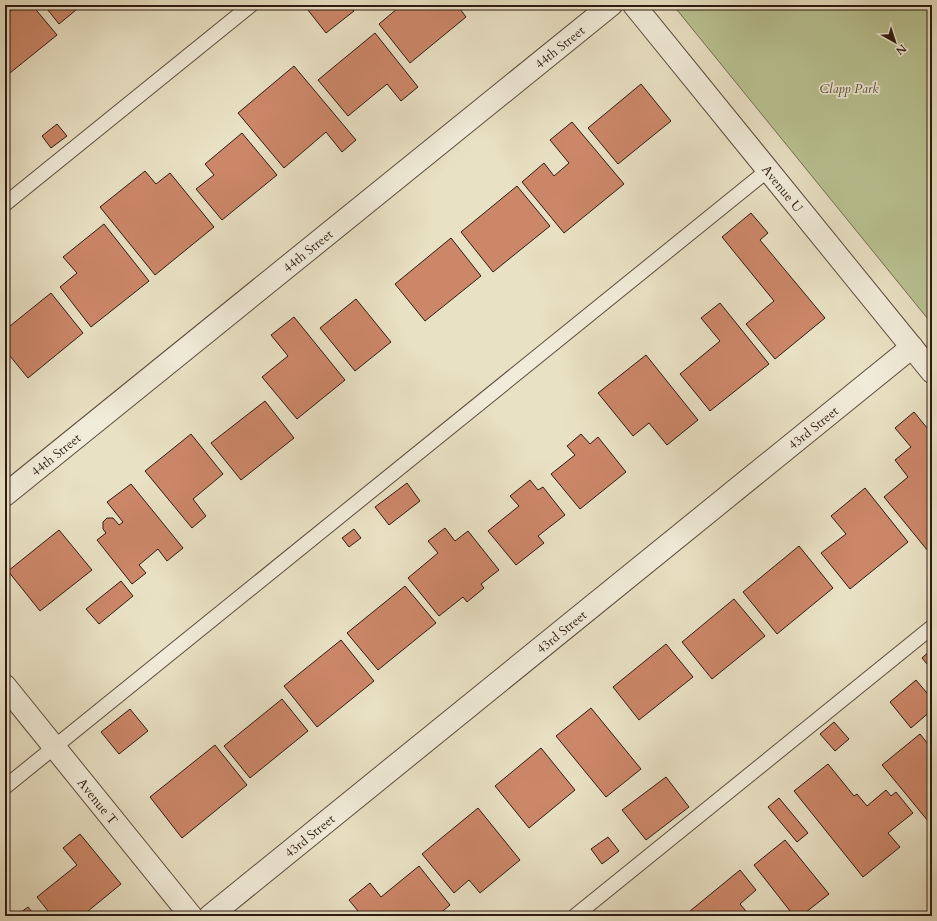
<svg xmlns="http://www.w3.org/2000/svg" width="937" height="921" viewBox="0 0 937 921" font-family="Cardo,serif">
	<rect width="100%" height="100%" fill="#e9e1c4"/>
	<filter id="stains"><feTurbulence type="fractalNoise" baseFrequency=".005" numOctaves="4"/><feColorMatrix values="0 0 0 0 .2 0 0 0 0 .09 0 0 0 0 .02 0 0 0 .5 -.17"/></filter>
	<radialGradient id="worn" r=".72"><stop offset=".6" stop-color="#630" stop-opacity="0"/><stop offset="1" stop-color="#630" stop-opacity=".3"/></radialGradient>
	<path fill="#b9c292" stroke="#746e52" d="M 673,5 L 932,5 L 932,324 Z"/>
	<g fill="#cc8769" stroke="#2e1b12">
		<path d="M 18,5 L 32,5 L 57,35 L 5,77 L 5,15 Z"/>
		<path d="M 44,5 L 82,5 L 59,24 Z"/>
		<path d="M 304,5 L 349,5 L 354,11 L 326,33 Z"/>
		<path d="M 396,5 L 457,5 L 466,17 L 410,63 L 379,24 L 398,8 Z"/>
		<path d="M 375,33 L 418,87 L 401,101 L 387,84 L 348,116 L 318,80 Z"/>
		<path d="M 294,66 L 356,140 L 342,152 L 326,132 L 284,168 L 238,113 Z"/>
		<path d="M 641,84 L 671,121 L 618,164 L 588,128 Z"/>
		<path d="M 572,122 L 624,184 L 564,233 L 522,182 L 544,163 L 554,176 L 569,163 L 550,140 Z"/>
		<path d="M 57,124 L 67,136 L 51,148 L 42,136 Z"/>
		<path d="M 242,133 L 277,175 L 222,220 L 196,189 L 214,175 L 205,164 Z"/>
		<path d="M 145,171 L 156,184 L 170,173 L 214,227 L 155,275 L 100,207 Z"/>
		<path d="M 517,186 L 550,226 L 493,272 L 461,232 Z"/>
		<path d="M 751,213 L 768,233 L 760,240 L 825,318 L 775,359 L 746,324 L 774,301 L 722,237 Z"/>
		<path d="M 104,224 L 149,281 L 91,327 L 60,287 L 77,273 L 63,257 Z"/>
		<path d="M 451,238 L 481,276 L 425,321 L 395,284 Z"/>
		<path d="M 51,293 L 83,333 L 28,378 L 5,350 L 5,330 Z"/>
		<path d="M 356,299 L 391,342 L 355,371 L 320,328 Z"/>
		<path d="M 720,303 L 769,364 L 710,411 L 680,374 L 720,341 L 701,318 Z"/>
		<path d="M 294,317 L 345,380 L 297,419 L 262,377 L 288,356 L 271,335 Z"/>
		<path d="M 646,355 L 698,420 L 667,445 L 649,423 L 633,436 L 598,393 Z"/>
		<path d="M 265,401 L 294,438 L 241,480 L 211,443 Z"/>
		<path d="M 914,412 L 932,434 L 932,556 L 884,497 L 908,477 L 895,460 L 911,447 L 895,428 Z"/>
		<path d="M 191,434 L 223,474 L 193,499 L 206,516 L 192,528 L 145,471 Z"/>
		<path d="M 581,434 L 590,444 L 598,437 L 626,472 L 580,509 L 551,474 L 575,455 L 567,446 Z"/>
		<path d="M 530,480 L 538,490 L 543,487 L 565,515 L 538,536 L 544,543 L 516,565 L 488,531 L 519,506 L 510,496 Z"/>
		<path d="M 407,483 L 420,501 L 389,525 L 375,507 Z"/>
		<path d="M 131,484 L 183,548 L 167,561 L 158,549 L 139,565 L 146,573 L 132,584 L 97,540 L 106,533 L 103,529 L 103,522 L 107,518 L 113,518 L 119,525 L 123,522 L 107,502 Z"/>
		<path d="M 865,488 L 908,542 L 850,589 L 821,553 L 846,534 L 831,516 Z"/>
		<path d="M 445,528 L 455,541 L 468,531 L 499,570 L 481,584 L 484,588 L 467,602 L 463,597 L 439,616 L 408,578 L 438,553 L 428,541 Z"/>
		<path d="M 354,529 L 361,538 L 349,547 L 342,538 Z"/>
		<path d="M 59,530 L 92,570 L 40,611 L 8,571 Z"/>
		<path d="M 799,546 L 833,588 L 777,634 L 743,592 Z"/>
		<path d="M 121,581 L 133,596 L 99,624 L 86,609 Z"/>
		<path d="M 405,586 L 436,623 L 378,670 L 347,633 Z"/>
		<path d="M 734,599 L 765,636 L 712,679 L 682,642 Z"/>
		<path d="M 341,640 L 374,681 L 317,727 L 284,686 Z"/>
		<path d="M 666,644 L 693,677 L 639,720 L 613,687 Z"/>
		<path d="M 932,649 L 932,670 L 922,658 Z"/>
		<path d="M 916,680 L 932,699 L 932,710 L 911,728 L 890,702 Z"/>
		<path d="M 282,699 L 308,731 L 250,778 L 224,746 Z"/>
		<path d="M 591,708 L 641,769 L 606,797 L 556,736 Z"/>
		<path d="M 130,709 L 148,731 L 119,754 L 101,732 Z"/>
		<path d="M 834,722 L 849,739 L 835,751 L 820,734 Z"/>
		<path d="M 920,734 L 932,749 L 932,818 L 928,821 L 882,765 Z"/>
		<path d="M 215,745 L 247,785 L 182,838 L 150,797 Z"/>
		<path d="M 541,748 L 575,790 L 529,828 L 495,786 Z"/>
		<path d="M 828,764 L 854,796 L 857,794 L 867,806 L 886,790 L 891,796 L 896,792 L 913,813 L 888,833 L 900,847 L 863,877 L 794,791 Z"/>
		<path d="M 666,777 L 689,807 L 646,840 L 622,810 Z"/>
		<path d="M 779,798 L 808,833 L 797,842 L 768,807 Z"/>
		<path d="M 478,808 L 520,860 L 480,893 L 469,880 L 454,893 L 422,854 Z"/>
		<path d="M 80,834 L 121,884 L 82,916 L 52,916 L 37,897 L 77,865 L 63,848 Z"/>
		<path d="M 608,837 L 619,851 L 602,864 L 591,849 Z"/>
		<path d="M 785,840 L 829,894 L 801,916 L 794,916 L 754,865 Z"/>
		<path d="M 419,866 L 450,905 L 437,916 L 362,916 L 349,900 L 370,883 L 381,897 Z"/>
		<path d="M 740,870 L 756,890 L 740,904 L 750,916 L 694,916 L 690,911 Z"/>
		<path d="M 28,907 L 35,916 L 16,916 Z"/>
	</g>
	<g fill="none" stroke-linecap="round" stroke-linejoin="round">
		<g stroke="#5d4c3e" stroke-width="16">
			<g id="service">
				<path d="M 5,204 L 251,5"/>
				<path d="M 5,787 L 768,170"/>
				<path d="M 575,916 L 932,627"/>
			</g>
		</g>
		<g stroke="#5d4c3e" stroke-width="24">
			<g id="minor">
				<path id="s1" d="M 5,495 L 611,5"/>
				<path id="s2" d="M 5,686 L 191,916"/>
				<path id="s3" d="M 210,916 L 912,347"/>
			</g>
		</g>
		<g stroke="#5d4c3e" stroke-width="24">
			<g id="tertiary">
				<path id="s4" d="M 634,5 L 932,372"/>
			</g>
		</g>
		<use href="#service" stroke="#f1ecd9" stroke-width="14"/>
		<use href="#minor" stroke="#f1ecd9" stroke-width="22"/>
		<use href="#tertiary" stroke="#f1ecd9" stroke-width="22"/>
	</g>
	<g text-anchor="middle" stroke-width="3.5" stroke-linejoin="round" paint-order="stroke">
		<g font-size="13" fill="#2e1b12" stroke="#f1ecd9">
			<text dy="5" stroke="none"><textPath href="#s1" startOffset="713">44th Street</textPath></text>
			<text dy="5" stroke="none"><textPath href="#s4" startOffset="236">Avenue U</textPath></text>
			<text dy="5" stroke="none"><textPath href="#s1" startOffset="389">44th Street</textPath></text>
			<text dy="5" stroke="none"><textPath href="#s3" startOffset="776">43rd Street</textPath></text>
			<text dy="5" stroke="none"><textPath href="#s1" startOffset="65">44th Street</textPath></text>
			<text dy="5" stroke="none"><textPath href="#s3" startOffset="452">43rd Street</textPath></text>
			<text dy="5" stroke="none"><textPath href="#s2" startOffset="148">Avenue T</textPath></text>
			<text dy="5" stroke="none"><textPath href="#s3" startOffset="128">43rd Street</textPath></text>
		</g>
		<g font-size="13" font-style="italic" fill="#584d38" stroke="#f1ecd9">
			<text x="849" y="93">Clapp Park</text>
		</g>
	</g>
	<rect width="937" height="921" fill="none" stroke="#e9e1c4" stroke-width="20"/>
	<rect x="6" y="6" width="925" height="909" fill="none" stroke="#2e1b12" stroke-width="2"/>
	<rect x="10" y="10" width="917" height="901" fill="none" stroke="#2e1b12"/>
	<g transform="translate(895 42) rotate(141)" stroke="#f1ecd9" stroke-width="3" paint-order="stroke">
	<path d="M0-3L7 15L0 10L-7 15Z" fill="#2e1b12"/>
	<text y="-6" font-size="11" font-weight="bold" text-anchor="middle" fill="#2e1b12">N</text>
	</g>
	<rect width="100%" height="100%" filter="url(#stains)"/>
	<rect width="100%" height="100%" fill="url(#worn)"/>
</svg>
